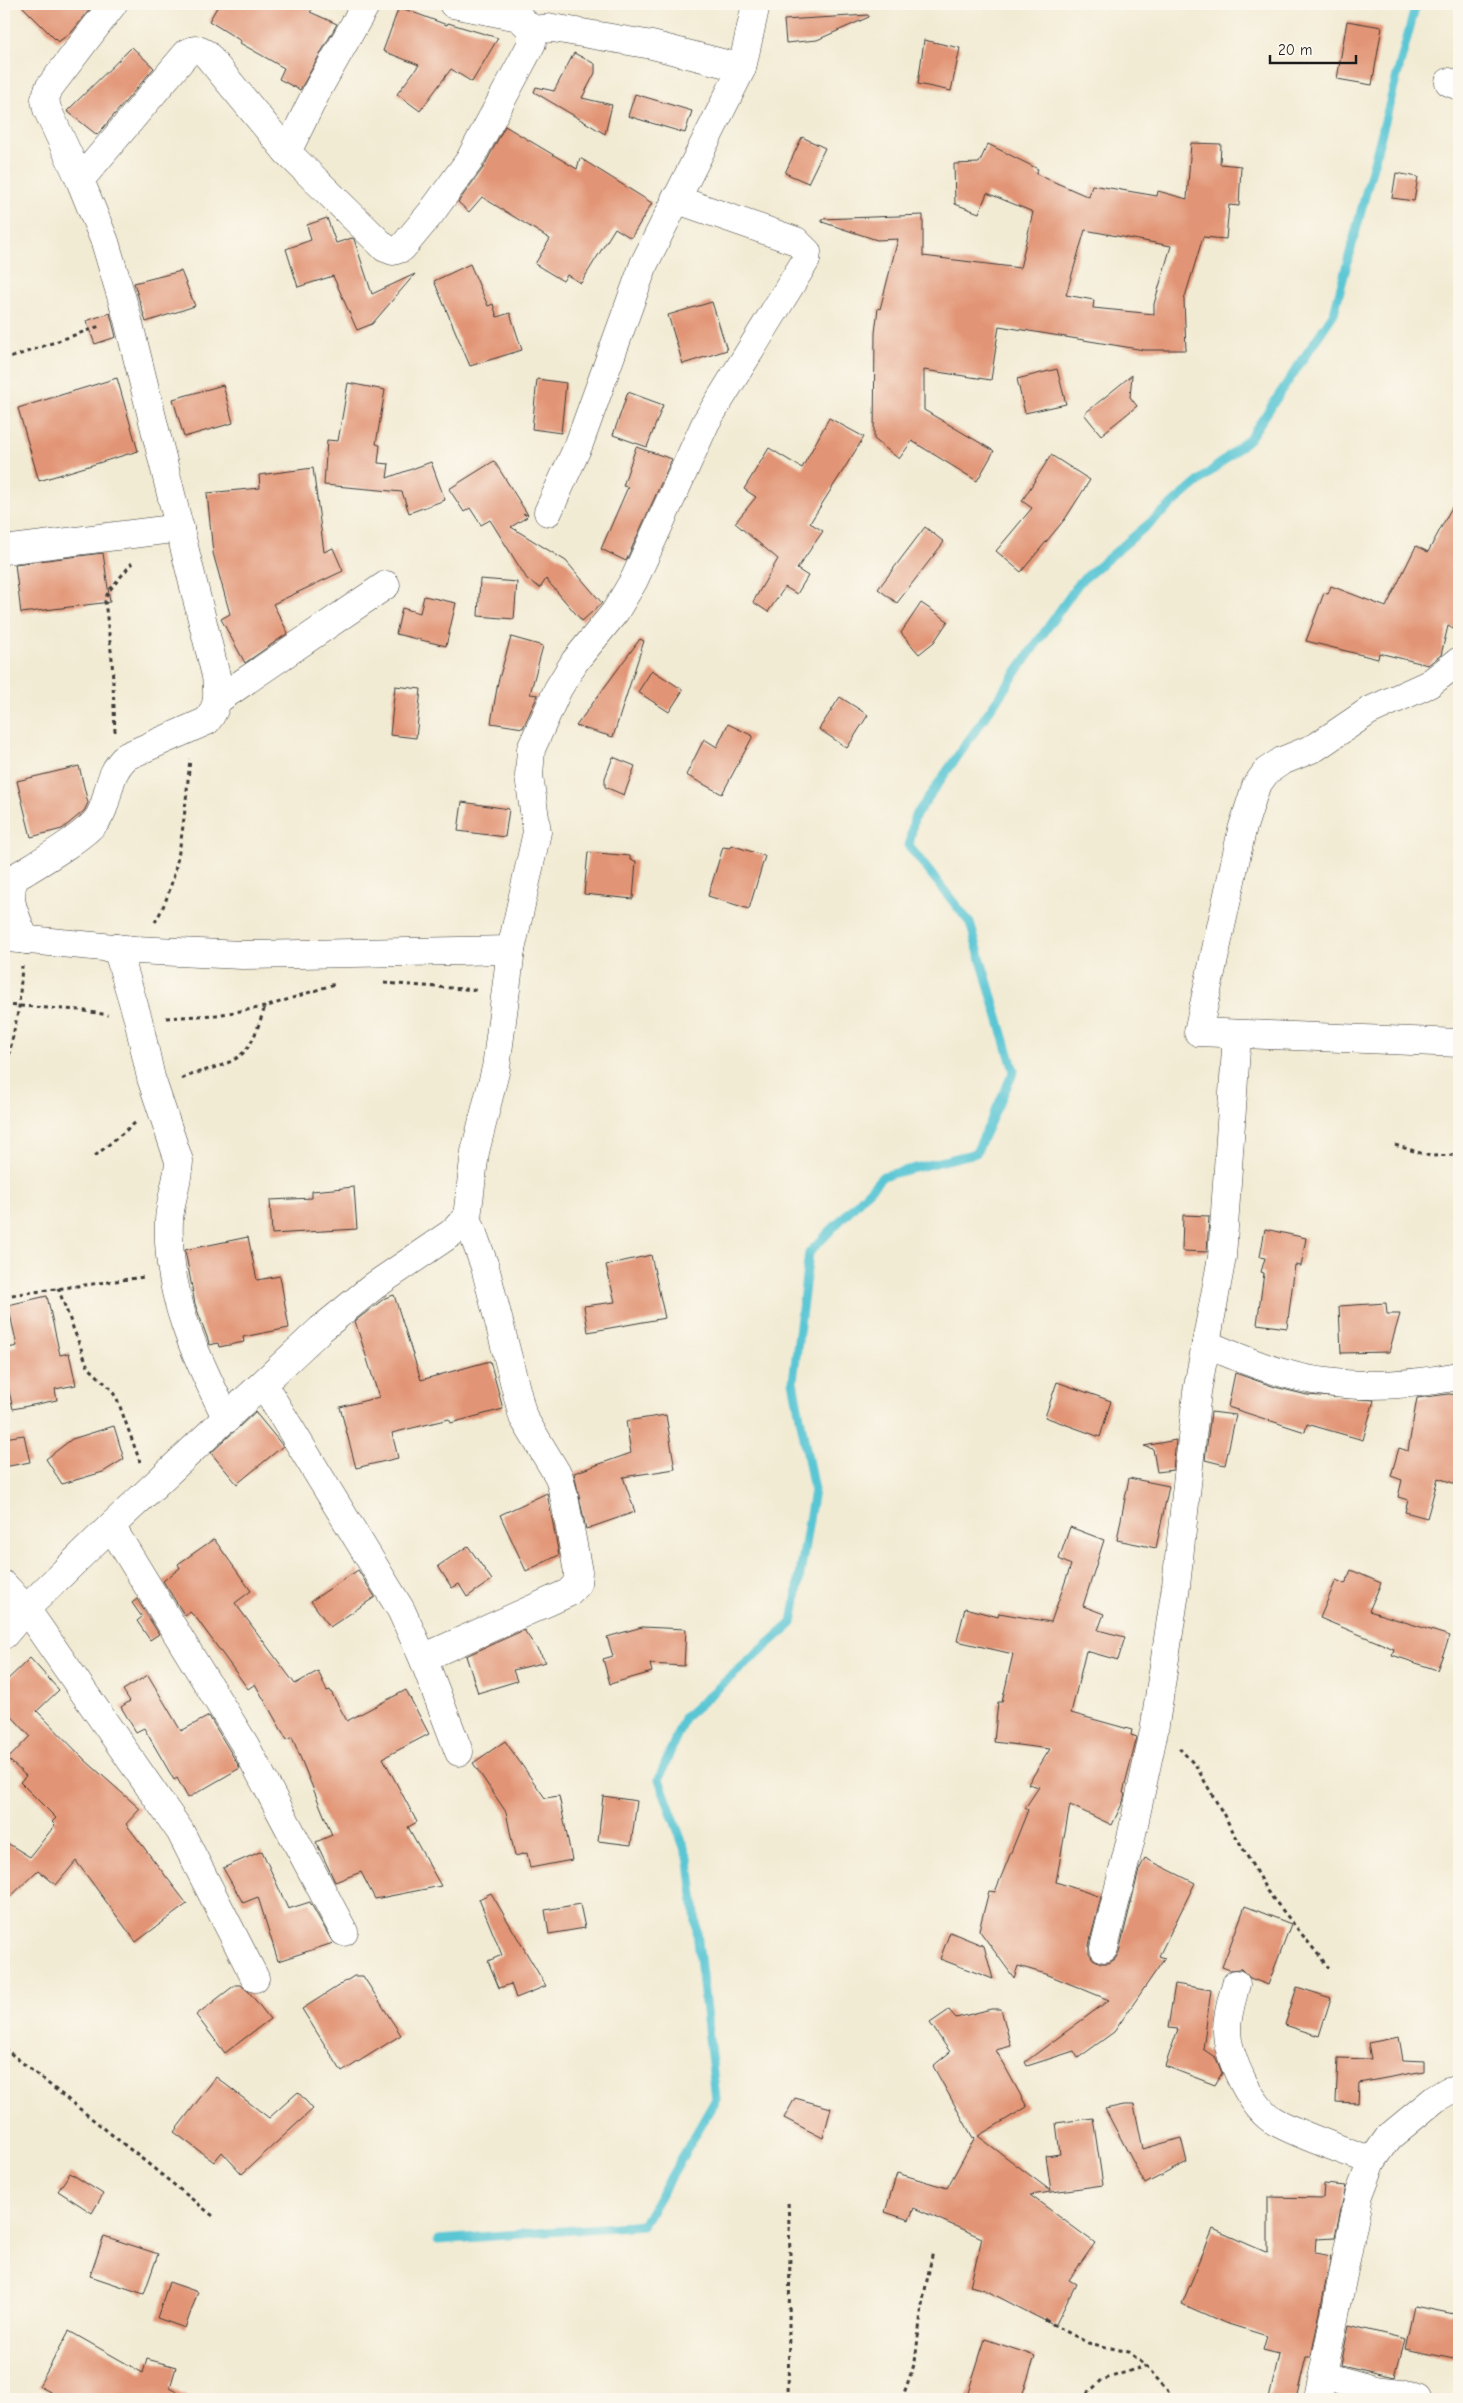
<svg xmlns="http://www.w3.org/2000/svg" width="1463" height="2403" viewBox="0 0 1463 2403" font-family="'Comic Neue',sans-serif">
	<rect width="100%" height="100%" fill="#fbf7ec"/>
	<filter id="ink" filterUnits="userSpaceOnUse"><feTurbulence type="fractalNoise" baseFrequency=".02" numOctaves="2"/><feDisplacementMap in="SourceGraphic" scale="10" xChannelSelector="R" yChannelSelector="G"/><feConvolveMatrix kernelMatrix="1 2 1 2 8 2 1 2 1" color-interpolation-filters="sRGB"/></filter>
	<filter id="wash" filterUnits="userSpaceOnUse"><feTurbulence type="fractalNoise" baseFrequency=".0096" numOctaves="4" result="noise"/><feDisplacementMap in="SourceGraphic" scale="20" xChannelSelector="R" yChannelSelector="G"/><feGaussianBlur stdDeviation="1.12" result="paint"/><feColorMatrix in="noise" values="0 0 0 0 0 0 0 0 0 0 0 0 0 0 0 0 0 1.4 0 .05"/><feComposite in="paint" operator="in"/></filter>
	<g filter="url(#wash)">
		<rect width="100%" height="100%" fill="#f2ebd4"/>
		<g fill="none" stroke-linecap="round" stroke-linejoin="round">
			<path stroke="#5ac6d4" stroke-width="9" d="M 438,2240 L 643,2225 L 716,2099 L 689,1861 L 659,1779 L 684,1718 L 792,1623 L 814,1490 L 793,1381 L 809,1253 L 883,1176 L 976,1153 L 1014,1071 L 970,923 L 909,846 L 914,818 L 1079,583 L 1250,438 L 1334,313 L 1416,4"/>
		</g>
		<g id="blocks">
			<g fill="#e29576" fill-rule="evenodd">
				<path d="M 20,4 L 94,4 L 72,32 L 58,42 Z"/>
				<path d="M 219,4 L 317,4 L 310,12 L 337,24 L 300,90 L 279,79 L 284,68 L 240,43 L 241,41 L 209,21 Z"/>
				<path d="M 399,7 L 447,25 L 448,23 L 498,38 L 472,82 L 451,69 L 420,111 L 397,94 L 419,65 L 383,51 Z"/>
				<path d="M 868,15 L 869,17 L 817,40 L 786,43 L 784,20 Z"/>
				<path d="M 1347,21 L 1382,27 L 1372,85 L 1337,79 Z"/>
				<path d="M 924,40 L 960,48 L 951,91 L 918,84 Z"/>
				<path d="M 132,47 L 154,68 L 97,135 L 67,111 Z"/>
				<path d="M 574,53 L 595,64 L 595,73 L 582,98 L 612,105 L 605,134 L 534,92 L 536,87 L 554,91 Z"/>
				<path d="M 635,94 L 692,111 L 685,133 L 628,116 Z"/>
				<path d="M 505,126 L 577,169 L 580,158 L 652,203 L 631,238 L 615,228 L 581,283 L 567,275 L 563,281 L 535,264 L 550,239 L 482,197 L 469,212 L 458,202 L 483,168 Z"/>
				<path d="M 802,137 L 825,148 L 808,183 L 785,173 Z"/>
				<path d="M 1191,143 L 1221,144 L 1220,164 L 1241,166 L 1239,206 L 1229,205 L 1226,239 L 1203,237 L 1184,300 L 1186,350 L 1144,350 L 999,326 L 991,380 L 924,370 L 924,410 L 994,451 L 977,481 L 912,441 L 899,459 L 874,439 L 875,333 L 878,308 L 880,309 L 898,239 L 877,240 L 822,222 L 822,219 L 923,215 L 923,256 L 1020,268 L 1033,212 L 987,193 L 979,213 L 955,204 L 954,164 L 979,163 L 988,144 L 1038,169 L 1036,174 L 1089,197 L 1092,185 L 1157,196 L 1158,191 L 1187,199 ZM 1085,230 L 1171,246 L 1154,304 L 1154,314 L 1093,308 L 1094,300 L 1066,295 Z"/>
				<path d="M 1396,173 L 1418,177 L 1414,201 L 1392,198 Z"/>
				<path d="M 327,218 L 336,243 L 352,238 L 354,239 L 372,294 L 415,274 L 372,324 L 357,330 L 333,276 L 298,287 L 286,249 L 311,240 L 307,225 Z"/>
				<path d="M 470,264 L 488,306 L 493,304 L 497,317 L 510,313 L 522,350 L 470,366 L 434,281 Z"/>
				<path d="M 181,271 L 195,306 L 146,322 L 134,283 Z"/>
				<path d="M 712,302 L 727,350 L 683,364 L 668,315 Z"/>
				<path d="M 110,313 L 116,337 L 95,344 L 86,321 Z"/>
				<path d="M 1057,369 L 1066,404 L 1025,413 L 1017,379 Z"/>
				<path d="M 1132,375 L 1130,397 L 1137,406 L 1101,435 L 1084,414 Z"/>
				<path d="M 117,378 L 138,451 L 39,481 L 18,408 Z"/>
				<path d="M 537,379 L 566,383 L 561,433 L 532,429 Z"/>
				<path d="M 348,383 L 385,390 L 376,444 L 380,445 L 378,463 L 389,464 L 387,478 L 431,462 L 445,500 L 409,513 L 402,492 L 324,485 L 327,440 L 338,441 Z"/>
				<path d="M 223,385 L 233,423 L 184,437 L 173,399 Z"/>
				<path d="M 628,392 L 663,405 L 647,447 L 613,435 Z"/>
				<path d="M 829,418 L 864,437 L 810,523 L 823,531 L 797,569 L 808,576 L 797,594 L 785,587 L 768,612 L 753,602 L 778,559 L 735,523 L 756,497 L 744,489 L 769,448 L 802,468 Z"/>
				<path d="M 636,447 L 672,459 L 626,561 L 601,549 L 628,487 L 623,486 Z"/>
				<path d="M 1051,455 L 1090,480 L 1065,519 L 1021,572 L 996,551 L 1032,508 L 1022,501 Z"/>
				<path d="M 494,461 L 528,515 L 523,513 L 527,517 L 511,527 L 566,561 L 602,603 L 582,621 L 546,579 L 540,588 L 527,579 L 490,520 L 481,525 L 470,508 L 464,512 L 449,489 Z"/>
				<path d="M 313,468 L 324,552 L 333,548 L 343,571 L 273,604 L 288,633 L 245,663 L 221,619 L 230,614 L 213,553 L 207,493 L 260,488 L 259,475 Z"/>
				<path d="M 1459,494 L 1459,632 L 1448,626 L 1441,655 L 1428,665 L 1379,653 L 1378,659 L 1306,641 L 1324,593 L 1328,594 L 1331,586 L 1386,607 L 1416,546 L 1428,552 Z"/>
				<path d="M 925,527 L 944,542 L 897,603 L 878,589 Z"/>
				<path d="M 103,553 L 110,602 L 21,613 L 15,564 Z"/>
				<path d="M 480,579 L 517,582 L 514,619 L 478,616 Z"/>
				<path d="M 424,596 L 456,603 L 446,646 L 396,634 L 402,608 L 420,613 Z"/>
				<path d="M 921,603 L 948,621 L 934,642 L 919,654 L 901,633 Z"/>
				<path d="M 511,637 L 543,646 L 530,694 L 538,695 L 523,728 L 491,723 L 498,682 Z"/>
				<path d="M 640,639 L 644,641 L 613,737 L 576,726 Z"/>
				<path d="M 652,670 L 683,690 L 669,712 L 638,692 Z"/>
				<path d="M 395,686 L 421,689 L 416,738 L 390,735 Z"/>
				<path d="M 840,697 L 868,715 L 847,748 L 819,729 Z"/>
				<path d="M 728,724 L 753,736 L 722,794 L 686,775 L 704,739 L 717,747 Z"/>
				<path d="M 613,757 L 635,766 L 624,795 L 605,787 L 605,778 Z"/>
				<path d="M 79,766 L 88,803 L 84,811 L 62,829 L 31,837 L 17,781 Z"/>
				<path d="M 462,802 L 509,809 L 505,837 L 458,831 Z"/>
				<path d="M 731,845 L 765,856 L 749,909 L 708,896 L 723,847 L 730,848 Z"/>
				<path d="M 588,852 L 630,856 L 630,860 L 636,861 L 633,899 L 584,894 Z"/>
				<path d="M 354,1187 L 357,1229 L 272,1234 L 270,1200 L 312,1198 L 312,1191 Z"/>
				<path d="M 1183,1215 L 1209,1216 L 1207,1252 L 1182,1251 Z"/>
				<path d="M 1265,1229 L 1306,1238 L 1301,1266 L 1295,1265 L 1287,1328 L 1257,1324 L 1264,1273 L 1261,1272 L 1265,1258 L 1260,1257 Z"/>
				<path d="M 248,1237 L 257,1280 L 280,1276 L 289,1328 L 243,1337 L 244,1342 L 219,1347 L 218,1343 L 210,1345 L 195,1304 L 185,1250 Z"/>
				<path d="M 651,1255 L 665,1318 L 588,1332 L 584,1306 L 615,1302 L 606,1265 Z"/>
				<path d="M 394,1295 L 421,1380 L 490,1361 L 503,1409 L 451,1423 L 449,1419 L 392,1433 L 398,1458 L 356,1468 L 340,1407 L 379,1397 L 355,1321 L 385,1298 Z"/>
				<path d="M 47,1296 L 60,1355 L 69,1353 L 76,1385 L 55,1389 L 57,1400 L 13,1409 L 4,1369 L 4,1349 L 17,1346 L 8,1305 Z"/>
				<path d="M 1386,1303 L 1387,1314 L 1400,1314 L 1389,1352 L 1341,1353 L 1339,1306 Z"/>
				<path d="M 1235,1373 L 1275,1387 L 1307,1395 L 1374,1400 L 1363,1440 L 1307,1424 L 1305,1432 L 1228,1407 Z"/>
				<path d="M 1057,1382 L 1111,1401 L 1100,1437 L 1045,1417 Z"/>
				<path d="M 1449,1394 L 1459,1395 L 1459,1485 L 1438,1478 L 1427,1518 L 1405,1512 L 1408,1500 L 1398,1497 L 1402,1480 L 1391,1476 L 1399,1448 L 1408,1451 L 1417,1398 Z"/>
				<path d="M 255,1412 L 283,1446 L 237,1484 L 211,1453 Z"/>
				<path d="M 1211,1412 L 1236,1415 L 1225,1465 L 1205,1460 Z"/>
				<path d="M 666,1415 L 675,1469 L 623,1477 L 635,1512 L 586,1529 L 574,1473 L 631,1453 L 626,1421 Z"/>
				<path d="M 114,1426 L 124,1459 L 103,1472 L 62,1484 L 46,1459 L 72,1439 Z"/>
				<path d="M 24,1435 L 30,1462 L 4,1467 L 4,1438 Z"/>
				<path d="M 1176,1440 L 1173,1470 L 1157,1472 L 1153,1449 L 1144,1446 Z"/>
				<path d="M 1129,1478 L 1169,1486 L 1156,1548 L 1117,1540 Z"/>
				<path d="M 547,1493 L 559,1555 L 526,1571 L 500,1515 Z"/>
				<path d="M 1070,1527 L 1104,1540 L 1083,1606 L 1104,1614 L 1098,1630 L 1125,1637 L 1118,1660 L 1086,1651 L 1071,1713 L 1132,1730 L 1131,1735 L 1137,1737 L 1123,1793 L 1125,1794 L 1123,1802 L 1112,1825 L 1070,1805 L 1056,1882 L 1101,1897 L 1089,1945 L 1089,1953 L 1093,1959 L 1101,1963 L 1109,1963 L 1115,1959 L 1119,1952 L 1139,1870 L 1145,1858 L 1195,1883 L 1159,1956 L 1165,1958 L 1114,2032 L 1078,2058 L 1074,2051 L 1027,2066 L 1025,2062 L 1109,2000 L 1046,1974 L 1018,1966 L 1014,1978 L 979,1930 L 989,1891 L 995,1892 L 1028,1810 L 1025,1808 L 1039,1787 L 1028,1784 L 1050,1749 L 994,1742 L 998,1702 L 1002,1702 L 1013,1654 L 957,1641 L 965,1608 L 998,1617 L 999,1613 L 1051,1622 L 1071,1565 L 1059,1559 Z"/>
				<path d="M 214,1539 L 251,1591 L 235,1603 L 295,1684 L 318,1671 L 327,1691 L 330,1690 L 347,1721 L 406,1690 L 429,1734 L 383,1758 L 417,1822 L 408,1827 L 441,1886 L 375,1899 L 361,1872 L 335,1882 L 316,1842 L 332,1835 L 292,1737 L 287,1740 L 255,1684 L 248,1689 L 197,1619 L 190,1612 L 185,1616 L 163,1581 L 180,1568 L 178,1564 Z"/>
				<path d="M 468,1546 L 492,1580 L 467,1597 L 459,1584 L 452,1588 L 438,1566 Z"/>
				<path d="M 358,1570 L 375,1597 L 330,1627 L 311,1601 Z"/>
				<path d="M 1351,1570 L 1381,1583 L 1369,1611 L 1450,1636 L 1437,1670 L 1392,1655 L 1394,1649 L 1320,1618 L 1336,1580 L 1345,1584 Z"/>
				<path d="M 137,1599 L 159,1634 L 150,1640 L 137,1621 L 142,1617 L 132,1603 Z"/>
				<path d="M 642,1627 L 686,1629 L 684,1666 L 650,1664 L 652,1672 L 610,1684 L 603,1659 L 613,1656 L 607,1637 Z"/>
				<path d="M 524,1630 L 546,1662 L 513,1670 L 517,1681 L 478,1693 L 466,1656 Z"/>
				<path d="M 30,1658 L 59,1690 L 37,1711 L 85,1760 L 140,1809 L 126,1824 L 187,1904 L 136,1942 L 76,1861 L 56,1885 L 38,1870 L 4,1903 L 4,1841 L 30,1857 L 55,1825 L 52,1822 L 56,1818 L 20,1782 L 26,1776 L 8,1759 L 30,1736 L 4,1708 L 4,1683 Z"/>
				<path d="M 148,1675 L 181,1731 L 209,1716 L 240,1768 L 188,1798 L 177,1778 L 174,1780 L 144,1728 L 136,1732 L 121,1707 L 130,1701 L 123,1690 Z"/>
				<path d="M 505,1741 L 545,1798 L 559,1796 L 572,1860 L 530,1868 L 527,1853 L 515,1856 L 506,1812 L 473,1763 Z"/>
				<path d="M 603,1796 L 637,1801 L 631,1845 L 598,1841 Z"/>
				<path d="M 262,1851 L 288,1909 L 310,1902 L 333,1943 L 278,1961 L 258,1897 L 243,1903 L 223,1868 Z"/>
				<path d="M 491,1893 L 546,1986 L 516,1998 L 511,1984 L 499,1988 L 488,1961 L 502,1955 L 479,1899 Z"/>
				<path d="M 580,1904 L 585,1928 L 549,1934 L 545,1910 Z"/>
				<path d="M 1245,1906 L 1291,1924 L 1268,1985 L 1250,1978 L 1241,1969 L 1230,1970 L 1222,1967 Z"/>
				<path d="M 950,1932 L 984,1946 L 993,1979 L 940,1959 Z"/>
				<path d="M 354,1976 L 363,1976 L 401,2035 L 342,2072 L 302,2009 Z"/>
				<path d="M 1175,1984 L 1211,1990 L 1203,2049 L 1216,2058 L 1222,2073 L 1215,2085 L 1165,2066 L 1178,2029 L 1168,2028 Z"/>
				<path d="M 235,1985 L 241,1985 L 249,1992 L 270,2019 L 225,2053 L 196,2015 Z"/>
				<path d="M 1297,1987 L 1331,1998 L 1319,2036 L 1285,2025 Z"/>
				<path d="M 991,2009 L 1001,2009 L 1011,2046 L 996,2050 L 1027,2107 L 978,2136 L 1051,2191 L 1046,2156 L 1060,2154 L 1056,2123 L 1093,2118 L 1103,2185 L 1030,2195 L 1095,2243 L 1069,2280 L 1076,2284 L 1055,2326 L 985,2290 L 970,2286 L 982,2238 L 914,2208 L 909,2220 L 885,2212 L 897,2173 L 947,2188 L 975,2137 L 973,2138 L 933,2066 L 950,2052 L 930,2023 L 949,2010 L 956,2018 Z"/>
				<path d="M 1399,2037 L 1403,2060 L 1424,2061 L 1424,2071 L 1359,2083 L 1358,2103 L 1336,2102 L 1338,2058 L 1371,2059 L 1368,2043 Z"/>
				<path d="M 216,2077 L 269,2118 L 298,2092 L 313,2109 L 242,2174 L 222,2152 L 214,2162 L 174,2132 Z"/>
				<path d="M 795,2098 L 831,2108 L 823,2138 L 784,2118 Z"/>
				<path d="M 1124,2105 L 1134,2105 L 1143,2149 L 1181,2138 L 1187,2162 L 1145,2184 L 1105,2109 Z"/>
				<path d="M 70,2173 L 103,2194 L 92,2213 L 58,2191 Z"/>
				<path d="M 1324,2184 L 1346,2186 L 1335,2237 L 1316,2238 L 1315,2253 L 1331,2256 L 1311,2357 L 1306,2357 L 1296,2399 L 1269,2399 L 1279,2354 L 1263,2350 L 1267,2336 L 1225,2323 L 1182,2304 L 1213,2229 L 1268,2253 L 1268,2197 L 1323,2198 Z"/>
				<path d="M 104,2236 L 158,2254 L 144,2294 L 90,2276 Z"/>
				<path d="M 169,2282 L 198,2292 L 185,2328 L 157,2318 Z"/>
				<path d="M 1414,2306 L 1459,2315 L 1459,2360 L 1405,2349 Z"/>
				<path d="M 1349,2325 L 1405,2339 L 1395,2377 L 1341,2365 Z"/>
				<path d="M 69,2331 L 143,2373 L 147,2359 L 176,2367 L 170,2388 L 191,2399 L 63,2399 L 39,2386 Z"/>
				<path d="M 985,2339 L 1035,2356 L 1021,2399 L 966,2399 Z"/>
			</g>
		</g>
	</g>
	<g filter="url(#ink)">
		<use href="#blocks" fill-opacity="0" stroke="#3c3b38" stroke-width="1"/>
		<g fill="none" stroke-linecap="round" stroke-linejoin="round">
			<g stroke="#3c3b38" stroke-width="29">
				<g id="minor">
					<path d="M 532,30 L 553,28 L 652,45 L 742,68"/>
					<path d="M 1449,82 L 1459,86"/>
					<path d="M 287,152 L 319,87 L 366,4"/>
					<path d="M 80,180 L 187,53 C 195,49 199,49 206,54 L 287,152 L 385,248 L 393,251 L 402,248 L 431,213 L 469,161 L 532,43 L 532,30 L 519,17 L 453,4"/>
					<path d="M 548,512 L 579,444 L 644,264 L 742,68 L 756,4"/>
					<path d="M 4,550 L 180,528"/>
					<path d="M 1459,661 L 1429,684 L 1369,711 L 1316,747 L 1282,761 L 1267,771 L 1256,786 L 1242,830 L 1198,1032 L 1459,1043"/>
					<path d="M 219,699 L 386,585"/>
					<path d="M 8,938 L 135,950 L 242,955 L 511,950"/>
					<path d="M 25,940 C 18,920 3,897 16,877 C 37,864 81,839 96,821 C 111,803 104,776 127,756 L 207,721 C 219,706 218,695 216,676 L 127,316 L 105,242 L 80,180 L 47,109 L 45,99 L 49,88 L 113,4"/>
					<path d="M 117,948 L 138,1019 L 151,1078 L 179,1161 C 178,1182 170,1200 169,1221 C 166,1294 195,1355 227,1419"/>
					<path d="M 1206,1344 C 1244,1360 1284,1377 1326,1382 C 1369,1388 1417,1384 1459,1376"/>
					<path d="M 263,1384 L 401,1610 L 423,1658 L 459,1752"/>
					<path d="M 111,1526 L 245,1745 L 344,1932"/>
					<path d="M 4,1585 L 26,1609 L 180,1831 L 255,1978"/>
					<path d="M 4,1635 L 26,1609 L 111,1526 L 321,1329 L 374,1286 L 453,1232 L 467,1217 L 475,1152 L 496,1068 L 511,950 L 537,832 L 529,776 L 531,749 L 558,689 L 575,661 L 615,612 L 634,580 L 706,422 L 806,260 L 807,252 L 796,241 L 675,199"/>
					<path d="M 423,1658 L 568,1593 L 577,1584 L 578,1572 L 564,1496 L 559,1477 L 523,1417 L 485,1267 L 467,1217"/>
					<path d="M 1104,1948 L 1131,1838 L 1154,1731 L 1176,1586 L 1197,1392 L 1222,1257 L 1237,1034"/>
					<path d="M 1236,1984 C 1232,1999 1227,2014 1227,2030 C 1227,2056 1252,2110 1276,2122 C 1306,2138 1341,2149 1372,2161"/>
					<path d="M 1323,2376 L 1375,2390 L 1401,2393 L 1416,2399"/>
					<path d="M 1318,2399 L 1359,2195 L 1372,2161 L 1389,2137 L 1435,2099 L 1448,2091 L 1459,2090"/>
				</g>
			</g>
			<g stroke="#3c3b38" stroke-width="3" stroke-dasharray="4 4" stroke-linecap="butt">
				<path d="M 4,360 L 100,326"/>
				<path d="M 115,732 L 112,659 L 105,601 L 108,592 L 132,563"/>
				<path d="M 155,922 C 181,881 185,808 190,759"/>
				<path d="M 384,983 L 477,990"/>
				<path d="M 4,1005 L 79,1010 L 108,1015"/>
				<path d="M 166,1018 L 216,1015 L 265,1007 L 335,984"/>
				<path d="M 4,1079 L 19,1007 L 22,966"/>
				<path d="M 182,1079 C 202,1068 234,1068 248,1047 C 256,1036 260,1020 265,1007"/>
				<path d="M 1395,1145 L 1430,1156 L 1459,1155"/>
				<path d="M 95,1156 L 135,1123"/>
				<path d="M 58,1288 L 88,1367 L 111,1389 L 118,1401 L 140,1462"/>
				<path d="M 4,1296 L 144,1277"/>
				<path d="M 1179,1748 L 1196,1766 L 1267,1891 L 1329,1968"/>
				<path d="M 4,2048 L 213,2216"/>
				<path d="M 1045,2320 L 1088,2343 L 1129,2352 L 1146,2366 L 1175,2399"/>
				<path d="M 788,2399 L 790,2252 L 788,2200"/>
				<path d="M 902,2399 L 915,2362 L 922,2305 L 933,2251"/>
				<path d="M 1081,2399 L 1102,2380 L 1145,2366"/>
			</g>
			<use href="#minor" stroke="#fff" stroke-width="28"/>
		</g>
	</g>
	<rect width="1463" height="2403" fill="none" stroke="#fbf7ec" stroke-width="20"/>
	<path d="M1270 55v8h86v-8" fill="none" stroke="#1c1c1c" stroke-width="2.5"/>
	<text x="1278" y="55" font-size="15" fill="#1c1c1c" stroke="#fbf7ec" stroke-width="4" paint-order="stroke">20 m</text>
</svg>
